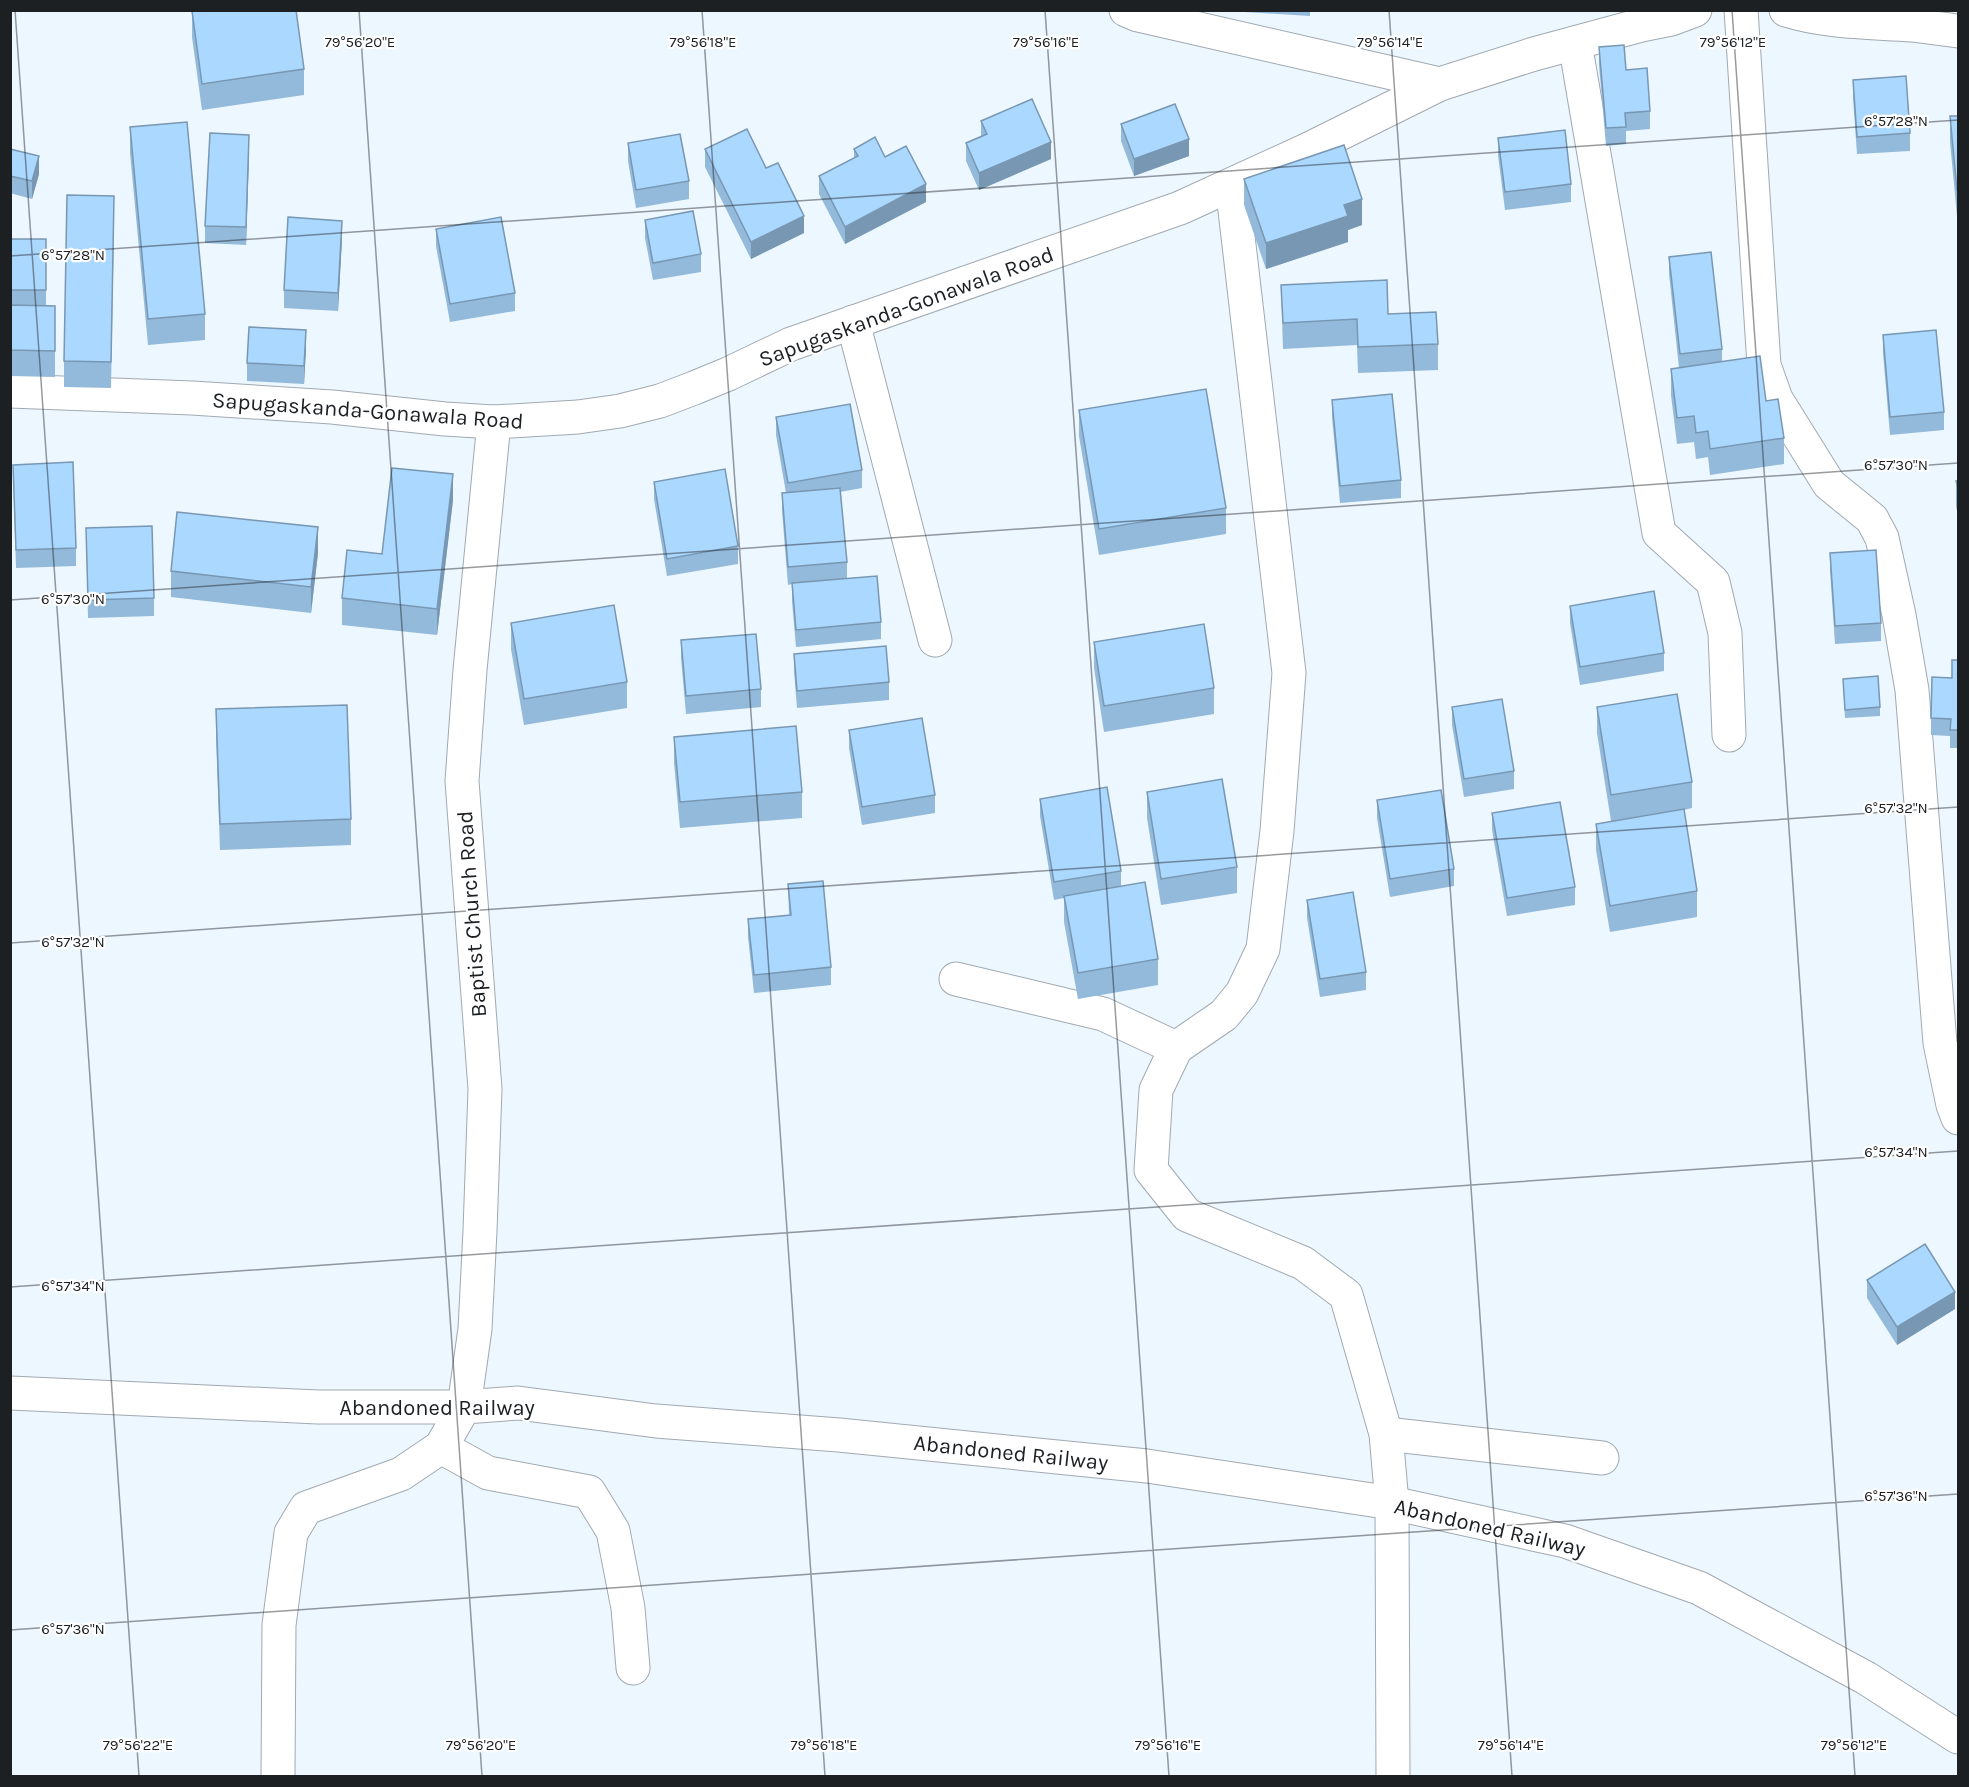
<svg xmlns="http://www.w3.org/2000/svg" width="1969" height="1787" viewBox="0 0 1969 1787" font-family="Karla,sans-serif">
	<rect width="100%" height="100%" fill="#edf7ff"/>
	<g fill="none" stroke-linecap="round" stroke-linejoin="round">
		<g stroke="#a1a9b1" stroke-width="35">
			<g id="minor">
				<path d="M 1126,10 L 1138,15 L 1440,84"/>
				<path d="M 1741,10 L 1764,365 L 1776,399 L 1829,484 L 1872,519 L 1882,538 L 1899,615 L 1912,690 L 1940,1043 L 1953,1105 L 1958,1118"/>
				<path d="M 1786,10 C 1828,23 1869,22 1912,25 C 1927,27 1943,29 1958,31"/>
				<path d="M 1575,43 L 1659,533 L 1713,582 L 1725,633 L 1729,735"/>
				<path d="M 1232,185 L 1289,673 L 1277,831 L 1263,949 L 1242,993 L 1224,1015 L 1176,1048 L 1156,1090 L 1151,1170 L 1187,1215 L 1303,1263 L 1346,1295 L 1386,1434 L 1392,1503 L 1393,1776"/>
				<path d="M 853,322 L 935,640"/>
				<path d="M 10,391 L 192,398 L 332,407 L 445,419 L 494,422 L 578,417 L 620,411 L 660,401 L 694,388 L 728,374 L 791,344 L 1180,208 L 1307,150 L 1440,84 L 1534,54 L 1641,25 L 1671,19 L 1695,10"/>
				<path d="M 956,979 L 1103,1014 L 1176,1048"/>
				<path d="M 10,1393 L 318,1407 L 464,1407 L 518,1403 L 656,1421 L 839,1435 L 1147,1466 L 1392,1503 L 1565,1541 L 1699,1588 L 1866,1678 L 1958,1737"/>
				<path d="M 1386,1434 L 1602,1458"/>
				<path d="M 441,1447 L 488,1473 L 589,1492 L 613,1531 L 628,1608 L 633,1668"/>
				<path d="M 278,1776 L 279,1625 L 291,1533 L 306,1508 L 401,1474 L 441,1447 L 464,1407 L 475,1329 L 480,1231 L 485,1089 L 462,781 L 470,670 L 494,422"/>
			</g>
		</g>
		<use href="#minor" stroke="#fff" stroke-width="33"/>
	</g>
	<g fill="#93bada">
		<path d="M 1244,10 L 1310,10 L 1310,16 L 1244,12 Z"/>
		<path d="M 192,11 L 304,69 L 304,95 L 202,110 L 192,37 Z"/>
		<path d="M 1599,47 L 1626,70 L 1650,111 L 1650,129 L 1626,131 L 1626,144 L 1606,146 L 1599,65 Z"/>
		<path d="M 1853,80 L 1910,133 L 1910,151 L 1857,154 L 1853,98 Z"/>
		<path d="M 1950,116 L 1959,116 L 1959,216 L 1957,216 L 1950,142 Z"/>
		<path d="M 981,121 L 1051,159 L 979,190 L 966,161 L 966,143 L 981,137 Z"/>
		<path d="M 1121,124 L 1189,156 L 1134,176 L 1121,141 Z"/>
		<path d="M 130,127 L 205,314 L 205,340 L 148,345 L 130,153 Z"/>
		<path d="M 1498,138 L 1571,184 L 1571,202 L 1505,210 L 1498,155 Z"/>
		<path d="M 628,143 L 689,181 L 689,199 L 636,208 L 628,161 Z"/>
		<path d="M 10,149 L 39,174 L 32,199 L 10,193 Z"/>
		<path d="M 705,149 L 766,168 L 804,233 L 751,259 L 705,167 Z"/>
		<path d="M 854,149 L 885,157 L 926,202 L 845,244 L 819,194 L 819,176 L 854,158 Z"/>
		<path d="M 249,152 L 246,245 L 205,243 L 205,226 Z"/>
		<path d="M 1244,179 L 1362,225 L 1348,230 L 1348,242 L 1266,269 L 1244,205 Z"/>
		<path d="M 645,220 L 701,254 L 701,272 L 653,280 L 645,238 Z"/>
		<path d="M 114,222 L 111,388 L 64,387 L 64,361 Z"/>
		<path d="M 436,229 L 515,293 L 515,311 L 450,322 L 436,246 Z"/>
		<path d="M 10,239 L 46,239 L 46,305 L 55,306 L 55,377 L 10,376 Z"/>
		<path d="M 342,239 L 338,311 L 284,308 L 284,290 Z"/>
		<path d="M 1669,257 L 1722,349 L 1722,362 L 1766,401 L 1784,438 L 1784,464 L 1710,475 L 1708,457 L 1696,459 L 1694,442 L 1677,444 L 1671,395 L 1671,369 L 1679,368 L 1669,274 Z"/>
		<path d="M 1281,285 L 1388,314 L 1438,344 L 1438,370 L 1358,373 L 1357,345 L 1283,349 Z"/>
		<path d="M 1883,335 L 1944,412 L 1944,430 L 1890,435 L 1883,353 Z"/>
		<path d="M 306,348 L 304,384 L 247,381 L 247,363 Z"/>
		<path d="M 1332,400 L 1401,480 L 1401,498 L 1340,503 L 1332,417 Z"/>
		<path d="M 1079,410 L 1226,508 L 1226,534 L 1099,555 L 1079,436 Z"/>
		<path d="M 776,417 L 862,470 L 862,488 L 840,492 L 847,562 L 847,579 L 881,622 L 881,639 L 796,647 L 792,601 L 792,584 L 788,585 L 782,511 L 782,493 L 786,493 L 776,435 Z"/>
		<path d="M 13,465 L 76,548 L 76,566 L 16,568 Z"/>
		<path d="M 1959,480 L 1959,518 L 1956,507 L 1956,481 Z"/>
		<path d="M 654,482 L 738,546 L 738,564 L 667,576 L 654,499 Z"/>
		<path d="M 453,500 L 437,635 L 342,625 L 342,598 L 382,554 Z"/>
		<path d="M 86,528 L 154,598 L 154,616 L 88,618 Z"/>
		<path d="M 318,553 L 311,613 L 171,597 L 171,571 Z"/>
		<path d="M 1830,553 L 1881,623 L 1881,641 L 1835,644 L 1830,570 Z"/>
		<path d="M 1570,606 L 1664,653 L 1664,671 L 1580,685 L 1570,623 Z"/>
		<path d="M 511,623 L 627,682 L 627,708 L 524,725 L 511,649 Z"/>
		<path d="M 681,640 L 761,689 L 761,707 L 686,714 L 681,658 Z"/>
		<path d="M 1094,642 L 1214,688 L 1214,714 L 1104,732 L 1094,668 Z"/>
		<path d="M 794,654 L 889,682 L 889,700 L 797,708 L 794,671 Z"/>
		<path d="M 1959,660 L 1959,748 L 1950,748 L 1950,736 L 1931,735 L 1931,718 L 1952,678 Z"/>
		<path d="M 1843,679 L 1880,707 L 1880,716 L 1845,718 Z"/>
		<path d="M 1452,707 L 1514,771 L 1514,789 L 1464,797 L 1452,725 Z"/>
		<path d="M 1597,707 L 1692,782 L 1692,808 L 1684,810 L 1697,891 L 1697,917 L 1610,932 L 1596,850 L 1596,824 L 1611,821 L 1597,733 Z"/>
		<path d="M 216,709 L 351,819 L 351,845 L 220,850 L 216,735 Z"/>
		<path d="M 849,730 L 935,795 L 935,813 L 862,825 L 849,748 Z"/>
		<path d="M 674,737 L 802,792 L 802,818 L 680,828 L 674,763 Z"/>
		<path d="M 1147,792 L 1237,867 L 1237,893 L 1161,905 L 1147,818 Z"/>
		<path d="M 1040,799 L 1121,871 L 1121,886 L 1158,959 L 1158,985 L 1078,999 L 1064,922 L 1064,898 L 1054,900 L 1040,816 Z"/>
		<path d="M 1377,800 L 1454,869 L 1454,886 L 1390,897 L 1377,818 Z"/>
		<path d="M 1492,813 L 1575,887 L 1575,905 L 1507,916 L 1492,830 Z"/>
		<path d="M 788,884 L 831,967 L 831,985 L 754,993 L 748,937 L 748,919 L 789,915 Z"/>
		<path d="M 1307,900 L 1366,972 L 1366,990 L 1320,997 L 1307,918 Z"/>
		<path d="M 1867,1280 L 1955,1309 L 1897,1345 L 1867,1298 Z"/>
	</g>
	<g fill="#7897b2">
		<path d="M 249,135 L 249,152 L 246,245 L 246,227 Z"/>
		<path d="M 1189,139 L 1189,156 L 1134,176 L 1134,159 Z"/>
		<path d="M 1051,142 L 1051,159 L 979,190 L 979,173 Z"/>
		<path d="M 39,156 L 39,174 L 32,199 L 32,181 Z"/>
		<path d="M 926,184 L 926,202 L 845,244 L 845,227 Z"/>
		<path d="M 1362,199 L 1362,225 L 1348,230 L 1348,242 L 1266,269 L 1266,243 L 1344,205 Z"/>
		<path d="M 804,216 L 804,233 L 751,259 L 751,242 Z"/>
		<path d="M 342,221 L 342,239 L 338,311 L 338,293 Z"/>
		<path d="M 306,330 L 306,348 L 304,384 L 304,366 Z"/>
		<path d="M 453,474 L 453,500 L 437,635 L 437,609 Z"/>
		<path d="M 318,527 L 318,553 L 311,613 L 311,587 Z"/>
		<path d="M 1955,1292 L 1955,1309 L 1897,1345 L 1897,1327 Z"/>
	</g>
	<g fill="#abd8fe" stroke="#7897b2" stroke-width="1.5">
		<path d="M 195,10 L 296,10 L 304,69 L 202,84 L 192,11 Z"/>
		<path d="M 1624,45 L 1626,70 L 1647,68 L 1650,111 L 1625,113 L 1626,127 L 1606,128 L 1599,47 Z"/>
		<path d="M 1906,76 L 1910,133 L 1857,137 L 1853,80 Z"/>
		<path d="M 1032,99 L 1051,142 L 979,173 L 966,143 L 987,134 L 981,121 Z"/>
		<path d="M 1175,104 L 1189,139 L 1134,159 L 1121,124 Z"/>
		<path d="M 1950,116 L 1959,116 L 1959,190 L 1957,190 Z"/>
		<path d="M 187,122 L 205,314 L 148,319 L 130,127 Z"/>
		<path d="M 747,129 L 766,168 L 778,163 L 804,216 L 751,242 L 705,149 Z"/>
		<path d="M 1565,130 L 1571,184 L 1505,192 L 1498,138 Z"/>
		<path d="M 210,133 L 249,135 L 246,227 L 205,226 Z"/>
		<path d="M 680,134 L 689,181 L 636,190 L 628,143 Z"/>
		<path d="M 875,137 L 885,157 L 906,146 L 926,184 L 845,227 L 819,176 L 858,156 L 854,149 Z"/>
		<path d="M 1344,145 L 1362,199 L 1344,205 L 1348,216 L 1266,243 L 1244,179 Z"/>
		<path d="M 10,149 L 39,156 L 32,181 L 10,176 Z"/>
		<path d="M 67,195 L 114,196 L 111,362 L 64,361 Z"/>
		<path d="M 693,211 L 701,254 L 653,263 L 645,220 Z"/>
		<path d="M 288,217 L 342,221 L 338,293 L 284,290 Z"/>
		<path d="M 501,217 L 515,293 L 450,304 L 436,229 Z"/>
		<rect x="10" y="239" width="36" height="51"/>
		<path d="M 1711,252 L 1722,349 L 1680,354 L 1669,257 Z"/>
		<path d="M 1387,280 L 1388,314 L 1436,312 L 1438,344 L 1358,347 L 1357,319 L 1283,323 L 1281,285 Z"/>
		<path d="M 10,305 L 55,306 L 55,351 L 10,350 Z"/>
		<path d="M 249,327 L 306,330 L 304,366 L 247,363 Z"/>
		<path d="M 1936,330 L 1944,412 L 1890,417 L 1883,335 Z"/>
		<path d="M 1760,356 L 1766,401 L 1778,399 L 1784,438 L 1710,449 L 1708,431 L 1696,433 L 1694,416 L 1677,418 L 1671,369 Z"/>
		<path d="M 1206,389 L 1226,508 L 1099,529 L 1079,410 Z"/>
		<path d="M 1392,394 L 1401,480 L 1340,486 L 1332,400 Z"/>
		<path d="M 850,404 L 862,470 L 788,483 L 776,417 Z"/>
		<path d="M 73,462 L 76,548 L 16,550 L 13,465 Z"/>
		<path d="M 392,468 L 453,474 L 437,609 L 342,598 L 347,550 L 382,554 Z"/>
		<path d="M 725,469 L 738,546 L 667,559 L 654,482 Z"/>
		<path d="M 1959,480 L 1959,492 L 1956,481 Z"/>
		<path d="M 840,488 L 847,562 L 788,567 L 782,493 Z"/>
		<path d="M 177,512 L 318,527 L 311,587 L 171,571 Z"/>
		<path d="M 152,526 L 154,598 L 88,600 L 86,528 Z"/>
		<path d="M 1876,550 L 1881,623 L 1835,626 L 1830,553 Z"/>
		<path d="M 877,576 L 881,622 L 796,630 L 792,583 Z"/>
		<path d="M 1654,591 L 1664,653 L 1580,667 L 1570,606 Z"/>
		<path d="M 614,605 L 627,682 L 524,699 L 511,623 Z"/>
		<path d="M 1204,624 L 1214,688 L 1104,706 L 1094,642 Z"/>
		<path d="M 756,634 L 761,689 L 686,696 L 681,640 Z"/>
		<path d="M 886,646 L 889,682 L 797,691 L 794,654 Z"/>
		<path d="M 1952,660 L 1959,660 L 1959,730 L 1950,730 L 1951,719 L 1931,718 L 1932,677 L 1952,678 Z"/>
		<path d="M 1878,676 L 1880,707 L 1845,710 L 1843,679 Z"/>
		<path d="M 1677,694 L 1692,782 L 1611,795 L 1597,707 Z"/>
		<path d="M 1502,699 L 1514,771 L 1464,779 L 1452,707 Z"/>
		<path d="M 347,705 L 351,819 L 220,824 L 216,709 Z"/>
		<path d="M 922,718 L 935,795 L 862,807 L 849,730 Z"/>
		<path d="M 796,726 L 802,792 L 680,802 L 674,737 Z"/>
		<path d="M 1222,779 L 1237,867 L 1161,879 L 1147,792 Z"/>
		<path d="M 1107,787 L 1121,871 L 1054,882 L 1040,799 Z"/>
		<path d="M 1441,790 L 1454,869 L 1390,879 L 1377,800 Z"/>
		<path d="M 1560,802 L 1575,887 L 1507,898 L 1492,813 Z"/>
		<path d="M 1684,809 L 1697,891 L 1610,906 L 1596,824 Z"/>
		<path d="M 823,881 L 831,967 L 754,975 L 748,919 L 791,915 L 788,884 Z"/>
		<path d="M 1145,882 L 1158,959 L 1078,973 L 1064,896 Z"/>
		<path d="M 1353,892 L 1366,972 L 1320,979 L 1307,900 Z"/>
		<path d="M 1925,1244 L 1955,1292 L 1897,1327 L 1867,1280 Z"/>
	</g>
	<path fill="none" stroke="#1c2023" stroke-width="1.5" stroke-opacity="0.45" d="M 15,10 L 139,1776M 359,10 L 482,1776M 702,10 L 825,1776M 1045,10 L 1169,1776M 1389,10 L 1512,1776M 1732,10 L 1855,1776M 10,256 L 1958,120M 10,600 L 1958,463M 10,943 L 1958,807M 10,1287 L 1958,1151M 10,1630 L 1958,1494"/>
	<g text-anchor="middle" stroke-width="4.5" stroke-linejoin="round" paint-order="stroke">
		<g font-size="22" fill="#1c2023" stroke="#fff">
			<text transform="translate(906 306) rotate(-20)" y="8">Sapugaskanda-Gonawala Road</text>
			<text transform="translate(368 410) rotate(4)" y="8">Sapugaskanda-Gonawala Road</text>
			<text transform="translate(471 914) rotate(-94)" y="8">Baptist Church Road</text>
			<text x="437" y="1415">Abandoned Railway</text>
			<text transform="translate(1011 1452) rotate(6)" y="8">Abandoned Railway</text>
			<text transform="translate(1490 1527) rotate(13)" y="8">Abandoned Railway</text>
		</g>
	</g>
	<g font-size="15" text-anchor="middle" fill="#1c2023" stroke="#fff" stroke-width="4.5" stroke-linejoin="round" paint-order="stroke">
		<text x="360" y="47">79°56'20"E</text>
		<text x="703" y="47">79°56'18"E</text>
		<text x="1046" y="47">79°56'16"E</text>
		<text x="1390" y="47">79°56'14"E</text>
		<text x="1733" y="47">79°56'12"E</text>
		<text x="1896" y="126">6°57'28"N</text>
		<text x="73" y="260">6°57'28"N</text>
		<text x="1896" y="470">6°57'30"N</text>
		<text x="73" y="604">6°57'30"N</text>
		<text x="1896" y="813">6°57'32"N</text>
		<text x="73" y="947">6°57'32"N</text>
		<text x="1896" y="1157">6°57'34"N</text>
		<text x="73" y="1291">6°57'34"N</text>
		<text x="1896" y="1501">6°57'36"N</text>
		<text x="73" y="1634">6°57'36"N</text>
		<text x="138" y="1750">79°56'22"E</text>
		<text x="481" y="1750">79°56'20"E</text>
		<text x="824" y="1750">79°56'18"E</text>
		<text x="1168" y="1750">79°56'16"E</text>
		<text x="1511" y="1750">79°56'14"E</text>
		<text x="1854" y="1750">79°56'12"E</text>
	</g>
	<rect width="1969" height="1787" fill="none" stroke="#1c2023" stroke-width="24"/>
</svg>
